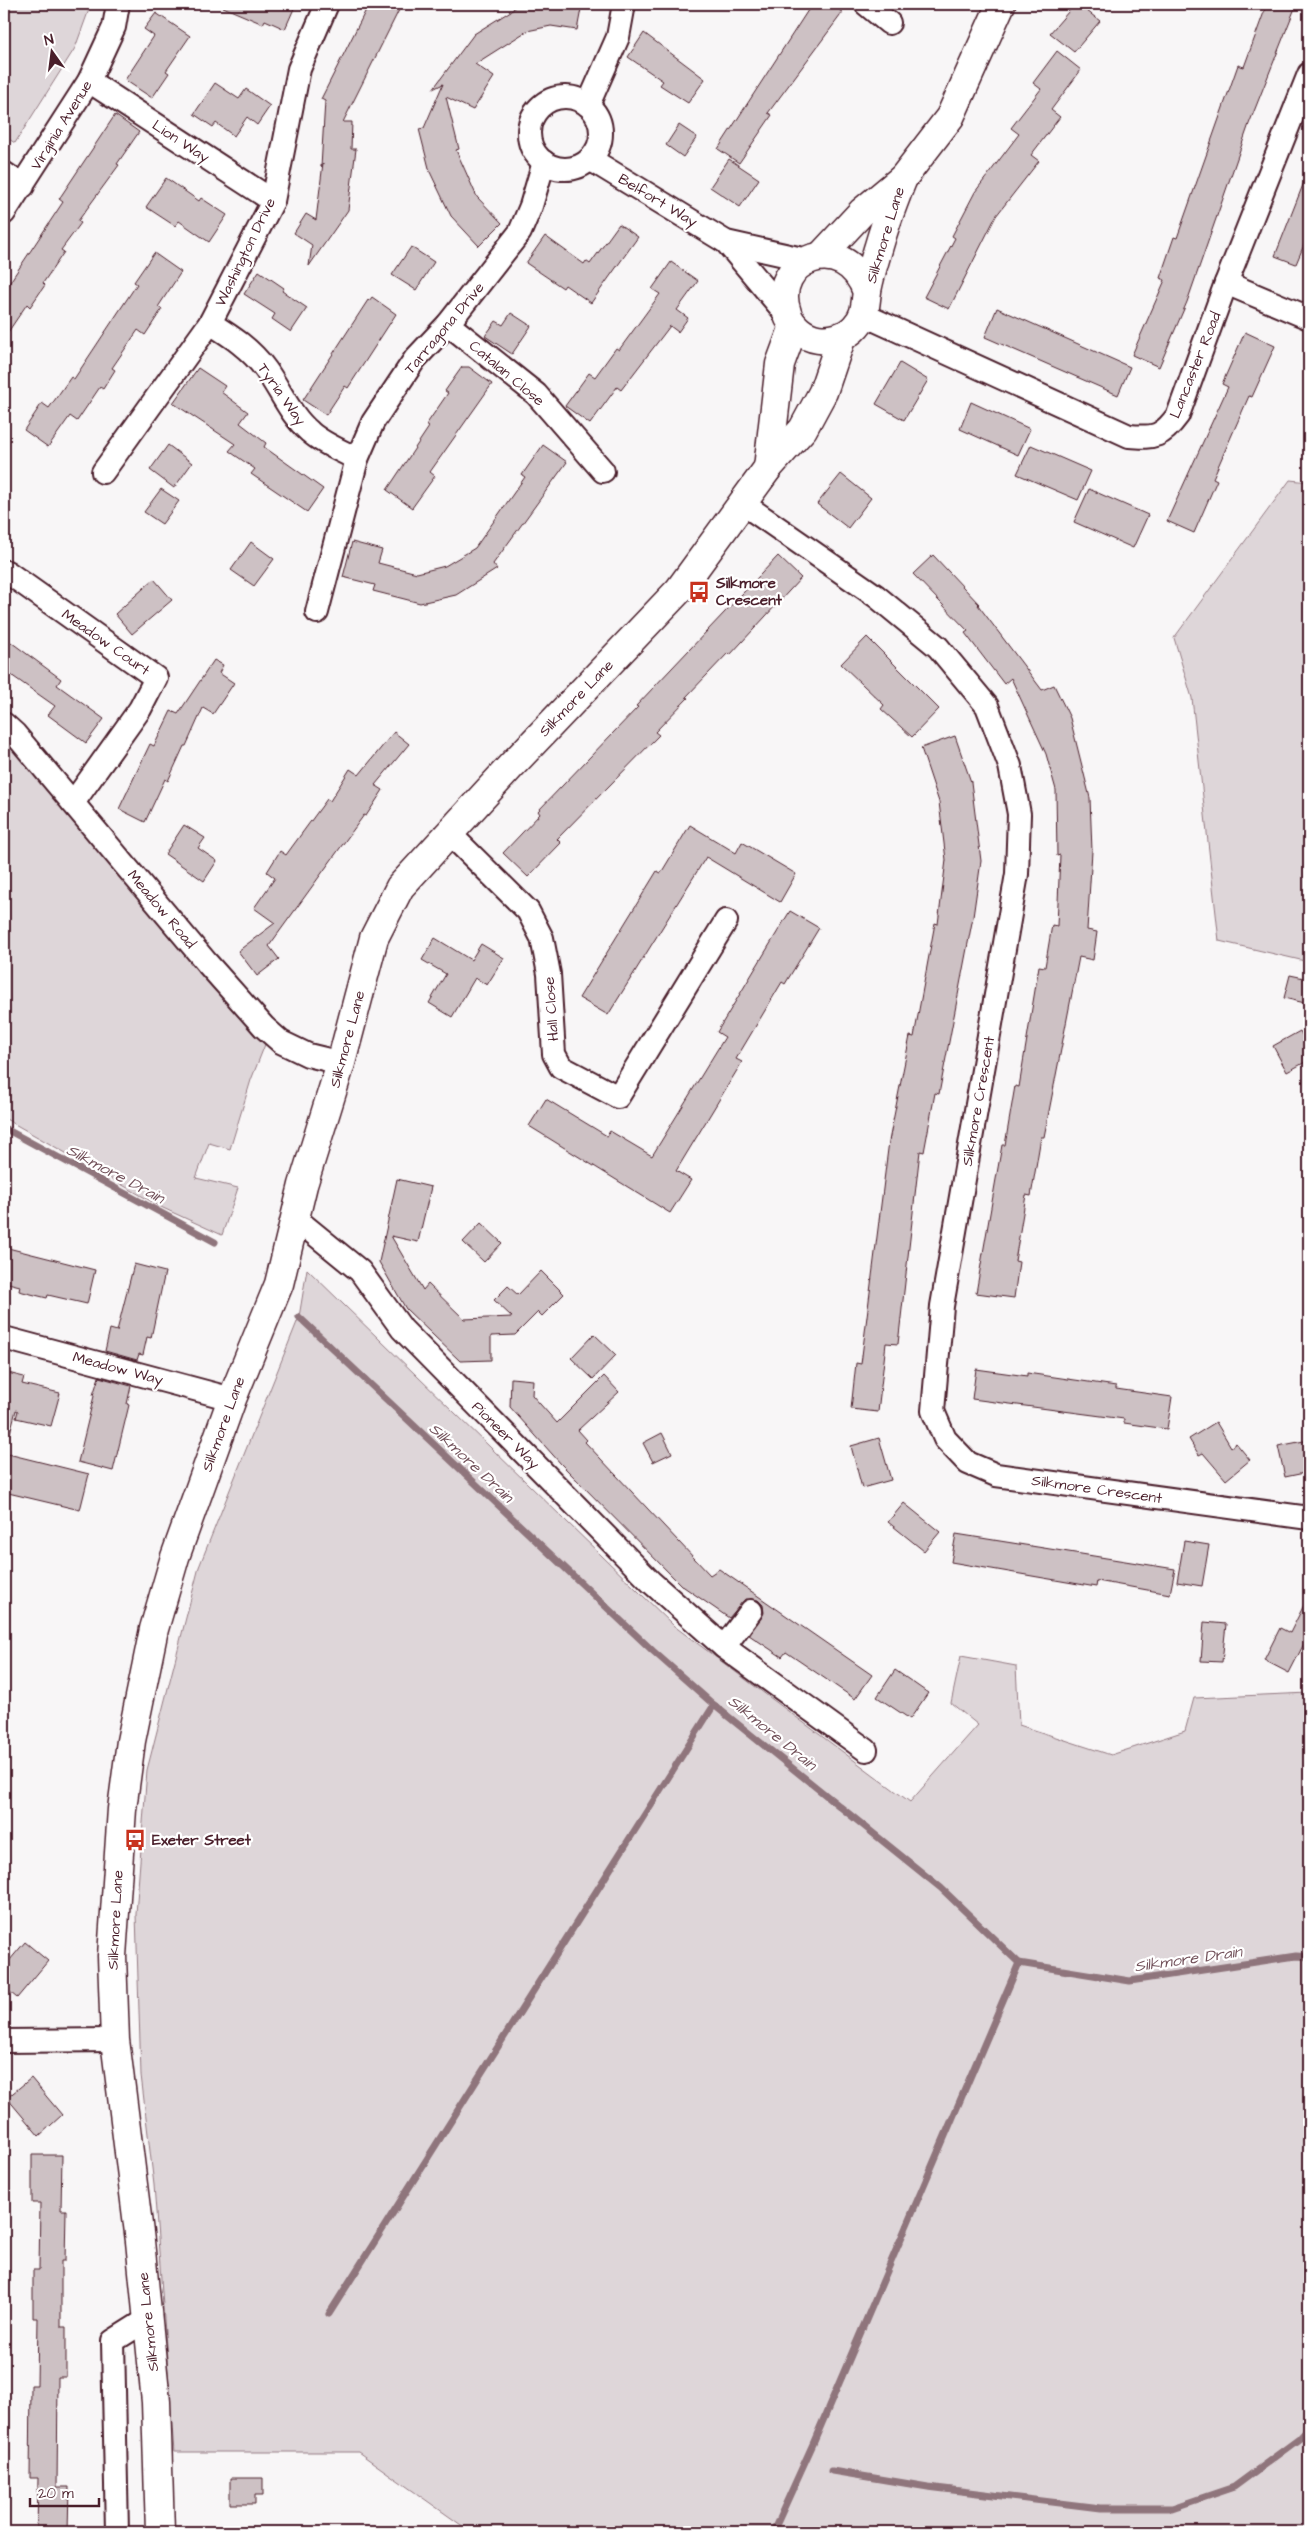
<svg xmlns="http://www.w3.org/2000/svg" width="1313" height="2536" viewBox="0 0 1313 2536" font-family="'Architects Daughter',sans-serif">
	<rect width="100%" height="100%" fill="#f8f6f7"/>
	<filter id="ink" filterUnits="userSpaceOnUse"><feTurbulence type="fractalNoise" baseFrequency=".02" numOctaves="2"/><feDisplacementMap in="SourceGraphic" scale="10" xChannelSelector="R" yChannelSelector="G"/><feConvolveMatrix kernelMatrix="1 2 1 2 8 2 1 2 1" color-interpolation-filters="sRGB"/></filter>
	<g filter="url(#ink)">
		<g fill="#ded6d9" stroke="#947a82">
			<path d="M 4,4 L 91,4 L 75,48 L 15,143 L 4,136 Z"/>
			<path d="M 1290,480 L 1309,482 L 1309,962 L 1219,941 L 1192,698 L 1174,638 Z"/>
			<path d="M 4,739 L 266,1042 L 251,1080 L 230,1149 L 209,1143 L 196,1178 L 238,1188 L 222,1235 L 163,1208 L 4,1118 Z"/>
			<path d="M 307,1269 L 674,1626 L 910,1802 L 978,1725 L 951,1703 L 961,1656 L 1016,1666 L 1019,1725 L 1111,1755 L 1185,1731 L 1194,1698 L 1309,1693 L 1309,2532 L 471,2532 L 358,2452 L 174,2452 L 154,2185 L 141,2075 L 136,1914 L 147,1770 L 199,1567 L 299,1317 Z"/>
		</g>
		<g fill="none" stroke-linecap="round" stroke-linejoin="round">
			<g stroke="#8f747b" stroke-width="7">
				<path d="M 4,1128 L 215,1242"/>
				<path d="M 299,1317 L 653,1651 L 714,1705 L 941,1888 L 1019,1963 L 1130,1981 L 1296,1956 L 1309,1957"/>
				<path d="M 329,2314 L 714,1705"/>
				<path d="M 832,2471 L 928,2487 L 1100,2508 L 1172,2508 L 1234,2487 L 1299,2439 L 1309,2428"/>
				<path d="M 773,2532 L 813,2444 L 1019,1963"/>
			</g>
		</g>
		<g fill="#cdc1c4" stroke="#4a1f2b">
			<path d="M 216,4 L 296,4 L 285,29 L 265,20 L 263,24 Z"/>
			<path d="M 369,4 L 402,4 L 343,122 L 352,122 L 351,149 L 356,149 L 348,210 L 309,266 L 312,245 L 294,233 L 306,214 L 316,220 L 323,163 L 321,167 L 325,101 L 321,99 Z"/>
			<path d="M 523,4 L 582,4 L 577,30 L 551,26 L 527,31 L 475,64 L 494,77 L 473,110 L 446,97 L 459,149 L 456,150 L 477,197 L 502,223 L 479,246 L 451,216 L 430,172 L 419,129 L 424,128 L 443,84 L 433,89 L 474,34 L 514,9 L 513,6 Z"/>
			<path d="M 812,4 L 830,4 L 843,12 L 768,113 L 772,115 L 739,163 L 718,149 Z"/>
			<path d="M 1075,4 L 1078,4 L 1100,21 L 1074,52 L 1050,33 Z"/>
			<path d="M 1267,4 L 1284,4 L 1295,8 L 1249,124 L 1187,302 L 1159,367 L 1132,355 L 1165,280 L 1160,278 L 1174,237 L 1177,238 L 1238,65 L 1244,67 Z"/>
			<path d="M 156,13 L 190,36 L 166,71 L 169,73 L 152,98 L 125,80 L 154,36 L 144,29 Z"/>
			<path d="M 644,33 L 705,79 L 688,103 L 660,85 L 663,81 L 628,57 Z"/>
			<path d="M 1057,51 L 1081,70 L 1051,110 L 1060,117 L 1031,155 L 1039,161 L 996,216 L 949,309 L 924,297 L 955,238 L 952,236 L 975,192 L 1019,134 L 1011,128 L 1041,89 L 1033,83 Z"/>
			<path d="M 215,83 L 239,99 L 246,89 L 270,106 L 257,125 L 247,117 L 234,136 L 216,123 L 213,127 L 194,114 Z"/>
			<path d="M 115,115 L 139,132 L 117,164 L 119,165 L 78,221 L 81,223 L 61,250 L 64,252 L 43,283 L 45,285 L 30,307 L 27,304 L 4,338 L 4,291 L 63,202 L 59,199 Z"/>
			<path d="M 679,125 L 697,137 L 683,157 L 666,145 Z"/>
			<path d="M 729,159 L 759,179 L 740,207 L 710,187 Z"/>
			<path d="M 1308,172 L 1309,233 L 1296,264 L 1275,256 Z"/>
			<path d="M 166,178 L 199,201 L 201,198 L 227,215 L 209,242 L 179,221 L 175,226 L 146,207 Z"/>
			<path d="M 619,224 L 638,237 L 591,303 L 565,285 L 563,288 L 526,263 L 545,236 L 584,264 L 586,261 L 590,264 Z"/>
			<path d="M 411,247 L 434,262 L 416,290 L 392,275 Z"/>
			<path d="M 154,253 L 181,272 L 158,307 L 162,309 L 145,335 L 138,330 L 112,368 L 115,370 L 103,389 L 100,387 L 77,421 L 70,416 L 48,447 L 24,430 L 42,403 L 49,408 L 71,377 L 74,379 L 137,284 L 134,282 Z"/>
			<path d="M 671,262 L 698,281 L 677,310 L 688,318 L 678,332 L 670,326 L 621,390 L 617,387 L 590,424 L 565,406 L 589,373 L 595,377 L 616,348 L 619,350 L 660,294 L 652,289 Z"/>
			<path d="M 259,271 L 284,288 L 282,291 L 307,308 L 291,332 L 272,319 L 275,314 L 244,294 Z"/>
			<path d="M 372,297 L 396,314 L 348,388 L 345,386 L 326,415 L 303,400 L 368,300 L 369,301 Z"/>
			<path d="M 997,308 L 1130,367 L 1118,395 L 985,337 Z"/>
			<path d="M 511,313 L 531,326 L 512,354 L 485,336 L 496,321 L 503,325 Z"/>
			<path d="M 1245,332 L 1275,346 L 1252,397 L 1249,396 L 1213,478 L 1217,480 L 1194,533 L 1167,521 L 1228,387 L 1222,384 Z"/>
			<path d="M 900,363 L 928,380 L 904,420 L 876,404 Z"/>
			<path d="M 462,367 L 469,367 L 492,384 L 430,472 L 435,476 L 412,508 L 387,490 L 429,427 L 426,425 L 448,393 L 445,391 Z"/>
			<path d="M 198,368 L 225,386 L 221,392 L 248,412 L 240,423 L 266,443 L 264,447 L 323,489 L 307,512 L 251,474 L 255,469 L 229,451 L 235,444 L 173,403 Z"/>
			<path d="M 971,402 L 1030,429 L 1018,455 L 960,429 Z"/>
			<path d="M 168,445 L 192,463 L 174,488 L 150,470 Z"/>
			<path d="M 543,445 L 567,462 L 493,564 L 497,569 L 456,595 L 420,603 L 373,591 L 375,585 L 343,577 L 352,542 L 382,550 L 378,563 L 417,573 L 445,566 L 475,548 L 525,477 L 522,475 Z"/>
			<path d="M 1031,445 L 1091,471 L 1078,500 L 1017,474 Z"/>
			<path d="M 841,474 L 871,498 L 848,528 L 817,504 Z"/>
			<path d="M 161,489 L 179,501 L 162,524 L 144,512 Z"/>
			<path d="M 1089,489 L 1148,515 L 1133,548 L 1074,522 Z"/>
			<path d="M 251,542 L 274,559 L 254,586 L 231,570 Z"/>
			<path d="M 933,555 L 979,604 L 978,605 L 1042,690 L 1054,685 L 1070,718 L 1090,798 L 1092,851 L 1087,930 L 1097,932 L 1093,960 L 1079,957 L 1044,1137 L 1041,1137 L 1031,1196 L 1026,1195 L 1015,1261 L 1019,1262 L 1014,1298 L 976,1293 L 1002,1145 L 1005,1145 L 1015,1086 L 1019,1087 L 1039,966 L 1045,967 L 1052,925 L 1057,926 L 1060,855 L 1057,856 L 1056,790 L 1046,754 L 1011,678 L 1004,684 L 965,633 L 968,631 L 913,574 Z"/>
			<path d="M 778,556 L 801,578 L 730,655 L 728,653 L 686,697 L 688,698 L 655,732 L 659,735 L 557,839 L 561,843 L 528,877 L 503,853 L 540,814 L 538,811 L 638,707 L 636,706 Z"/>
			<path d="M 154,579 L 172,600 L 132,634 L 115,614 Z"/>
			<path d="M 4,637 L 61,679 L 57,685 L 104,719 L 86,743 L 48,715 L 55,706 L 4,670 Z"/>
			<path d="M 867,637 L 939,709 L 912,737 L 881,709 L 884,705 L 841,664 Z"/>
			<path d="M 214,660 L 223,665 L 219,673 L 234,683 L 213,714 L 203,708 L 186,746 L 184,746 L 168,781 L 165,779 L 145,822 L 119,809 L 150,744 L 154,746 L 171,711 L 178,714 Z"/>
			<path d="M 394,732 L 409,744 L 375,785 L 383,790 L 366,816 L 364,815 L 269,946 L 279,959 L 257,976 L 238,951 L 275,923 L 254,908 L 275,878 L 267,872 L 280,851 L 286,855 L 327,799 L 330,801 L 350,769 L 359,775 Z"/>
			<path d="M 955,736 L 971,782 L 981,861 L 973,917 L 939,1094 L 935,1093 L 924,1152 L 920,1151 L 898,1344 L 886,1343 L 878,1412 L 851,1409 L 856,1363 L 861,1364 L 889,1141 L 910,1036 L 914,1037 L 935,923 L 938,924 L 946,860 L 939,802 L 921,748 Z"/>
			<path d="M 184,825 L 205,838 L 198,848 L 217,861 L 204,881 L 165,854 Z"/>
			<path d="M 690,825 L 736,853 L 742,842 L 796,874 L 780,902 L 706,857 L 608,1015 L 579,998 L 657,871 L 661,873 Z"/>
			<path d="M 790,911 L 819,928 L 785,984 L 782,982 L 736,1059 L 742,1062 L 676,1171 L 691,1180 L 670,1213 L 529,1126 L 546,1099 L 607,1136 L 610,1131 L 652,1156 L 725,1037 L 717,1032 Z"/>
			<path d="M 435,938 L 471,960 L 481,944 L 504,958 L 487,985 L 475,978 L 452,1017 L 429,1003 L 446,974 L 422,960 Z"/>
			<path d="M 1290,975 L 1309,979 L 1309,1004 L 1284,998 Z"/>
			<path d="M 1300,1031 L 1309,1048 L 1309,1060 L 1287,1072 L 1273,1046 Z"/>
			<path d="M 397,1179 L 431,1187 L 418,1242 L 391,1236 L 423,1290 L 428,1284 L 464,1319 L 512,1317 L 494,1300 L 508,1286 L 518,1295 L 541,1271 L 564,1294 L 542,1316 L 538,1312 L 515,1335 L 491,1336 L 491,1360 L 460,1361 L 406,1309 L 379,1262 Z"/>
			<path d="M 481,1223 L 502,1243 L 484,1262 L 463,1242 Z"/>
			<path d="M 4,1247 L 95,1270 L 87,1304 L 48,1295 L 47,1298 L 19,1291 L 20,1286 L 4,1282 Z"/>
			<path d="M 134,1264 L 165,1272 L 151,1338 L 147,1337 L 143,1355 L 139,1354 L 137,1360 L 105,1351 L 110,1329 L 117,1331 Z"/>
			<path d="M 594,1334 L 616,1355 L 593,1379 L 571,1358 Z"/>
			<path d="M 976,1369 L 1027,1376 L 1027,1373 L 1116,1386 L 1116,1389 L 1172,1397 L 1167,1429 L 1124,1423 L 1124,1419 L 972,1399 Z"/>
			<path d="M 4,1372 L 24,1377 L 22,1384 L 60,1393 L 51,1426 L 16,1418 L 18,1411 L 16,1410 L 10,1433 L 4,1432 Z"/>
			<path d="M 604,1376 L 619,1392 L 578,1430 L 587,1440 L 585,1442 L 710,1575 L 719,1569 L 872,1675 L 855,1699 L 786,1652 L 782,1657 L 749,1635 L 764,1613 L 763,1605 L 758,1600 L 745,1599 L 729,1618 L 681,1585 L 561,1464 L 510,1407 L 511,1378 L 533,1380 L 532,1395 L 557,1423 Z"/>
			<path d="M 99,1377 L 131,1386 L 127,1404 L 129,1405 L 113,1471 L 78,1462 L 94,1396 L 93,1395 Z"/>
			<path d="M 1216,1422 L 1231,1447 L 1236,1443 L 1250,1460 L 1226,1480 L 1203,1453 L 1199,1455 L 1189,1439 Z"/>
			<path d="M 662,1433 L 672,1453 L 653,1462 L 643,1443 Z"/>
			<path d="M 879,1438 L 891,1480 L 862,1488 L 851,1446 Z"/>
			<path d="M 1309,1440 L 1309,1472 L 1285,1477 L 1278,1446 Z"/>
			<path d="M 4,1453 L 89,1474 L 80,1510 L 4,1492 Z"/>
			<path d="M 904,1503 L 940,1532 L 924,1551 L 888,1522 Z"/>
			<path d="M 956,1534 L 1175,1569 L 1170,1594 L 1097,1581 L 1096,1587 L 951,1562 Z"/>
			<path d="M 1184,1541 L 1209,1545 L 1202,1586 L 1177,1582 Z"/>
			<path d="M 1309,1595 L 1309,1634 L 1289,1673 L 1264,1660 L 1280,1628 L 1290,1633 Z"/>
			<path d="M 1204,1622 L 1226,1624 L 1222,1662 L 1201,1661 Z"/>
			<path d="M 895,1670 L 928,1693 L 910,1719 L 877,1697 Z"/>
			<path d="M 25,1942 L 48,1961 L 17,1998 L 4,1987 L 4,1967 Z"/>
			<path d="M 31,2078 L 62,2115 L 39,2136 L 7,2098 Z"/>
			<path d="M 32,2155 L 62,2155 L 61,2210 L 66,2210 L 65,2261 L 61,2261 L 61,2327 L 66,2327 L 66,2377 L 58,2377 L 57,2487 L 69,2487 L 68,2532 L 37,2532 L 38,2478 L 30,2478 L 31,2385 L 37,2385 L 38,2318 L 33,2318 L 33,2270 L 39,2270 L 40,2203 L 32,2203 Z"/>
			<path d="M 230,2478 L 263,2478 L 263,2495 L 255,2495 L 255,2504 L 230,2504 Z"/>
		</g>
		<g fill="none" stroke-linecap="round" stroke-linejoin="round">
			<g stroke="#4a1f2b" stroke-width="26">
				<g id="street">
					<path d="M 866,4 L 889,23"/>
					<path d="M 89,81 L 273,201"/>
					<circle cx="565" cy="133" r="36"/>
					<path d="M 588,105 L 618,37 L 624,4"/>
					<path d="M 590,159 L 726,242 L 807,260"/>
					<path d="M 4,173 L 23,186"/>
					<path d="M 4,213 L 89,81 L 114,27 L 118,4"/>
					<path d="M 726,242 L 787,315"/>
					<path d="M 1226,283 L 1309,318"/>
					<path d="M 864,315 L 1129,436 C 1155,438 1162,437 1178,415 L 1226,283 L 1309,74"/>
					<path d="M 210,323 C 231,336 251,349 266,370 C 281,391 290,415 310,432 C 323,444 342,451 357,459"/>
					<path d="M 448,324 L 536,394 L 603,471"/>
					<path d="M 103,472 L 210,323 L 273,201 L 299,69 L 327,4"/>
					<path d="M 742,503 L 876,596 L 938,647 L 987,706 L 1010,766 L 1019,814 L 1017,874 L 942,1306 L 933,1411 L 945,1439 L 968,1463 L 996,1475 L 1309,1518"/>
					<path d="M 7,572 L 156,678 L 140,709 L 73,803"/>
					<path d="M 317,612 L 357,459 L 373,422 L 415,359 L 448,324 L 520,232 L 531,206 L 544,162"/>
					<path d="M 4,724 L 15,734 L 207,963 L 264,1027 L 281,1042 L 308,1055 L 341,1063"/>
					<path d="M 449,833 L 528,911 L 542,938 L 549,974 L 554,1054 L 561,1067 L 618,1097 L 726,921"/>
					<path d="M 295,1218 L 360,1271 L 402,1329 L 651,1582 L 724,1647 L 866,1750"/>
					<path d="M 4,1338 L 232,1399"/>
					<path d="M 724,1647 L 751,1611"/>
					<path d="M 4,2041 L 115,2040"/>
					<path d="M 117,2532 L 113,2341 L 148,2319"/>
				</g>
			</g>
			<g stroke="#4a1f2b" stroke-width="31">
				<g id="secondary">
					<path d="M 821,256 L 862,212 L 903,178 L 950,117 L 1001,4"/>
					<path d="M 867,292 C 845,229 768,259 787,313 C 791,326 804,337 818,339 C 831,341 847,337 856,326 C 866,315 865,305 867,291 C 870,274 876,256 881,239 C 887,219 895,198 903,178"/>
					<path d="M 768,468 L 780,364 L 794,326"/>
					<path d="M 160,2532 L 156,2402 L 140,2241 L 115,2040 L 112,1956 L 122,1809 L 131,1741 L 154,1629 L 175,1557 L 232,1399 L 279,1284 L 303,1185 L 341,1063 L 374,938 L 400,887 L 511,766 L 679,590 L 768,468 L 803,429 L 823,392 L 842,336"/>
				</g>
			</g>
			<use href="#street" stroke="#fff" stroke-width="22"/>
			<use href="#secondary" stroke="#fff" stroke-width="28"/>
		</g>
	</g>
	<defs>
		<g id="bus-bare" transform="scale(1.725)"><path d="M-5-6H5V4H4V6H2V4H-2V6H-4V4H-5ZM-3.5-4V0h7V-4ZM-3.5 1.2v1.5H-2V1.2ZM2 1.2v1.5H3.5V1.2Z" fill="#c8321e" stroke="#fff" stroke-width="2.5" paint-order="stroke"/></g>
	</defs>
	<g fill-rule="evenodd">
		<use href="#bus-bare" x="699" y="592"/>
		<use href="#bus-bare" x="135" y="1840"/>
	</g>
	<g text-anchor="middle" stroke-width="4.5" stroke-linejoin="round" paint-order="stroke">
		<g font-size="15" fill="#4a1f2b" stroke="#fff">
			<text transform="translate(61 125) rotate(-58)" y="5">Virginia Avenue</text>
			<text transform="translate(181 141) rotate(33)" y="5">Lion Way</text>
			<text transform="translate(658 200) rotate(31)" y="5">Belfort Way</text>
			<text transform="translate(885 235) rotate(-73)" y="5">Silkmore Lane</text>
			<text transform="translate(245 252) rotate(-64)" y="5">Washington Drive</text>
			<text transform="translate(444 328) rotate(-50)" y="5">Tarragona Drive</text>
			<text transform="translate(1195 365) rotate(-68)" y="5">Lancaster Road</text>
			<text transform="translate(507 373) rotate(40)" y="5">Catalan Close</text>
			<text transform="translate(282 394) rotate(55)" y="5">Tyria Way</text>
			<text transform="translate(106 642) rotate(35)" y="5">Meadow Court</text>
			<text transform="translate(576 698) rotate(-46)" y="5">Silkmore Lane</text>
			<text transform="translate(162 909) rotate(50)" y="5">Meadow Road</text>
			<text transform="translate(551 1009) rotate(-94)" y="5">Hall Close</text>
			<text transform="translate(347 1039) rotate(-75)" y="5">Silkmore Lane</text>
			<text transform="translate(978 1101) rotate(-80)" y="5">Silkmore Crescent</text>
			<text transform="translate(118 1368) rotate(15)" y="5">Meadow Way</text>
			<text transform="translate(223 1424) rotate(-70)" y="5">Silkmore Lane</text>
			<text transform="translate(506 1435) rotate(45)" y="5">Pioneer Way</text>
			<text transform="translate(1097 1489) rotate(8)" y="5">Silkmore Crescent</text>
			<text transform="translate(115 1920) rotate(-87)" y="5">Silkmore Lane</text>
			<text transform="translate(148 2322) rotate(-96)" y="5">Silkmore Lane</text>
		</g>
		<g font-size="15" font-weight="bold" fill="#4a1f2b" stroke="#fff" text-anchor="start">
			<text x="716" y="588">Silkmore<tspan x="716" dy="17">Crescent</tspan></text>
			<text x="152" y="1845">Exeter Street</text>
		</g>
		<g font-size="16" font-style="italic" fill="#72515a" stroke="#fff">
			<text transform="translate(116 1173) rotate(28)" y="6">Silkmore Drain</text>
			<text transform="translate(472 1462) rotate(43)" y="6">Silkmore Drain</text>
			<text transform="translate(773 1732) rotate(39)" y="6">Silkmore Drain</text>
			<text transform="translate(1188 1958) rotate(-8)" y="6">Silkmore Drain</text>
		</g>
	</g>
	<rect width="1313" height="2536" fill="none" stroke="#fff" stroke-width="20"/>
	<rect x="10" y="10" width="1293" height="2516" fill="none" stroke="#4a1f2b" stroke-width="2" filter="url(#ink)"/>
	<g transform="translate(52 52) rotate(346)" stroke="#ffffff" stroke-width="4" paint-order="stroke">
	<path d="M0-4L9 19L0 12L-9 19Z" fill="#4a1f2b"/>
	<text y="-8" font-size="14" font-weight="bold" text-anchor="middle" fill="#4a1f2b">N</text>
	</g>
	<path d="M30 2498v8h69v-8" fill="none" stroke="#4a1f2b" stroke-width="2.5"/>
	<text x="38" y="2498" font-size="15" fill="#4a1f2b" stroke="#ffffff" stroke-width="4" paint-order="stroke">20 m</text>
</svg>
